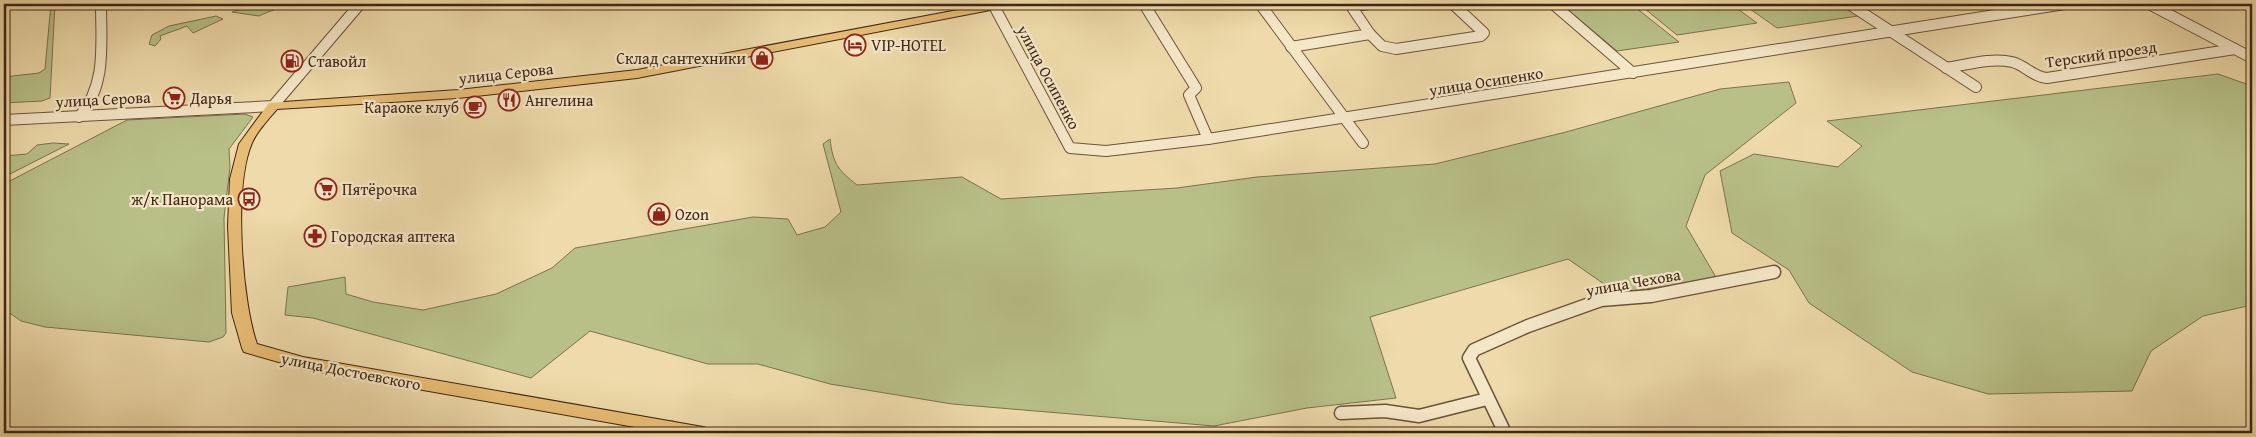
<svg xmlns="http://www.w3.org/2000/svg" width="2256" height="437" viewBox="0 0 2256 437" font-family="'Gentium Book Plus',serif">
	<rect width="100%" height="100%" fill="#eedaaa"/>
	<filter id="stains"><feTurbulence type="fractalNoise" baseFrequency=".004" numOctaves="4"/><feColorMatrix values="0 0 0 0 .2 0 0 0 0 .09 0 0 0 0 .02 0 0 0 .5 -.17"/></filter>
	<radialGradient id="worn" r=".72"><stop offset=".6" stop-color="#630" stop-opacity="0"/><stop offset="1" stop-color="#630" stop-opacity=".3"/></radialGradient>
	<g fill="#b8c088" stroke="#7c724e">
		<path d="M 51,4 L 55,4 L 50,98 L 42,101 L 4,103 L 4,77 L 39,73 L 45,69 Z"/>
		<path d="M 258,4 L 281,6 C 276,10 267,12 259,16 L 232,12 Z"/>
		<path d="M 1561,4 L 1631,4 L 1679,42 L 1617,51 Z"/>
		<path d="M 1639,4 L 1731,4 L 1757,23 L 1677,35 Z"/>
		<path d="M 1743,4 L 1839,4 L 1858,16 L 1777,28 Z"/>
		<path d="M 216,16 L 223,19 L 193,33 L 187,26 L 160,36 L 161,39 L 155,46 L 149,44 L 152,35 L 169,26 Z"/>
		<path d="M 2218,74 L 2252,86 L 2252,305 L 2203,316 L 2151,351 L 2132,391 L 1988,394 L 1912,372 L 1809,303 L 1789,270 L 1732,233 L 1720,171 L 1754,154 L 1838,167 L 1862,146 L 1827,121 Z"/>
		<path d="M 1789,82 L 1796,103 L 1705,175 L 1686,226 L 1717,279 L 1617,293 L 1568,259 L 1370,317 L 1396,398 L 1307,408 L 1214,426 L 952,404 L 830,384 L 758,364 L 708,364 L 590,331 L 531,378 L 313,318 L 285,315 L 288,287 L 345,277 L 346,294 L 373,302 L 423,310 L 496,294 L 552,268 L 575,248 L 753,217 L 788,219 L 797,235 L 825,227 L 841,212 L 823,144 L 830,139 C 833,164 838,170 857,185 L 962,177 L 1001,199 L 1177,188 L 1257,177 L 1435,164 L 1566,132 L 1720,89 Z"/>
		<path d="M 245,114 L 253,117 L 229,149 L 230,167 L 224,218 L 226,333 L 223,337 L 209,342 L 45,327 L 21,321 L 4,309 L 4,184 L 127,120 Z"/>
		<path d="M 53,143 L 69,144 L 4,177 L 4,156 L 27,154 L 37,145 Z"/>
	</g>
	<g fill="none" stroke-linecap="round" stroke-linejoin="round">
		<g stroke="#6c5239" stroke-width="12">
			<g id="minor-far1">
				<path d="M 1144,4 L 1196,88 L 1189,95 L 1208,139"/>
				<path d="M 1260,4 L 1363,143"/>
				<path d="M 1553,4 L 1633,73"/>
				<path d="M 1849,4 L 1976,87"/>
				<path d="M 2149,4 L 2252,58"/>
				<path d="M 994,6 L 1070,148 L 1106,151 L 1208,139 L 2065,4"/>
				<path d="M 1370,34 L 1382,46 L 1396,49 L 1481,36 L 1484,33 L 1453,4"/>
				<path d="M 1291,47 L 1370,34 L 1353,9 L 1355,6 L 1368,4"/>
				<path d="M 1946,68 C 1966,65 1992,57 2012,62 C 2025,65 2033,77 2047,78 L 2235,49"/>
				<path d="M 79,117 C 107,85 101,44 101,4"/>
				<path d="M 4,120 L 273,106 L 360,4"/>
			</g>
		</g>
		<g stroke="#6c5239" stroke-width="15">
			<g id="minor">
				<path d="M 1341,413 L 1385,411 L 1419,416 L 1487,399"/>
				<path d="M 656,433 L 672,428"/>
				<path d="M 1505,433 L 1469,358 L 1474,350 L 1528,326 L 1601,300 L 1651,296 L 1774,272"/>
			</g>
		</g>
		<g stroke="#402513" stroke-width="2">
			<path id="major" d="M 990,4 L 1011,4 L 1006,7 L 637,78 L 458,98 L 277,109 C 268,120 257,131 252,143 C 233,186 242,301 257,344 L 303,357 L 703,427 L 709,429 L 711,433 L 669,433 L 303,369 L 244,352 L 242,348 L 232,313 L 228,226 L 230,179 L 239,144 L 269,103 L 458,90 L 637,70 Z"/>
		</g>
		<use href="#minor-far1" stroke="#f4e7c8" stroke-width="10"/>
		<use href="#minor" stroke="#f4e7c8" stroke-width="12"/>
		<use href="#major" fill="#e7bd75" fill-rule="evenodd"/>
	</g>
	<path fill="#967155" stroke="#402513" d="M 123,4 L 143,4 L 126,8 Z"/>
	<defs>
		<g id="hotel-ring" transform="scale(1.125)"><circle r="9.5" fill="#f4e7c8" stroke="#8f2418" stroke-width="1.5"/><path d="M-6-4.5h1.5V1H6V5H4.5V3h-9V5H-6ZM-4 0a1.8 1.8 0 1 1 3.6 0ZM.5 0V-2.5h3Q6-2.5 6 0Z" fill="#8f2418"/></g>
		<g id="shop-ring" transform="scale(1.125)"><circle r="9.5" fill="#f4e7c8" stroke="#8f2418" stroke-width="1.5"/><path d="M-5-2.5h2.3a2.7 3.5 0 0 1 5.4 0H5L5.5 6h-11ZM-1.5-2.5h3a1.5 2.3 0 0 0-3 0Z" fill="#8f2418"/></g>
		<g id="fuel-ring" transform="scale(1.125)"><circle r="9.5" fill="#f4e7c8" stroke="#8f2418" stroke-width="1.5"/><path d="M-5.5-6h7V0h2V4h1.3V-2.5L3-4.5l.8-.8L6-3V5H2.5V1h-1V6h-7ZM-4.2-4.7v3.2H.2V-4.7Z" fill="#8f2418"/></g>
		<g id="supermarket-ring" transform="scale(1.125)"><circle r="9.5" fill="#f4e7c8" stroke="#8f2418" stroke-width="1.5"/><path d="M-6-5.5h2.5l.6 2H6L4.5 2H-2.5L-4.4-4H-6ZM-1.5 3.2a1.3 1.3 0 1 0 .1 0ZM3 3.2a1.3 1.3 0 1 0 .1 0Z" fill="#8f2418"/></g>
		<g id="restaurant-ring" transform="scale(1.125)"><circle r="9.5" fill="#f4e7c8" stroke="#8f2418" stroke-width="1.5"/><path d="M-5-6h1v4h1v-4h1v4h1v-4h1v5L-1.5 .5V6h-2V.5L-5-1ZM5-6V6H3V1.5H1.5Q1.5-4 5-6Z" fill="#8f2418"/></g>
		<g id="cafe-ring" transform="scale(1.125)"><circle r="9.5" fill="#f4e7c8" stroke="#8f2418" stroke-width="1.5"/><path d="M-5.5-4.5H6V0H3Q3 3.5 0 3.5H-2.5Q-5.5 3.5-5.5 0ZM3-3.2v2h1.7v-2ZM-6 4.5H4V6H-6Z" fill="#8f2418"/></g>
		<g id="bus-ring" transform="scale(1.125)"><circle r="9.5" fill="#f4e7c8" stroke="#8f2418" stroke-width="1.5"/><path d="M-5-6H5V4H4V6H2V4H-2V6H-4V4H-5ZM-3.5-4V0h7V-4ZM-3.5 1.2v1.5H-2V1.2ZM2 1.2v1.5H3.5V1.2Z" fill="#8f2418"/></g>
		<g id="pharmacy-ring" transform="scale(1.125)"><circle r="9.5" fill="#f4e7c8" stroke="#8f2418" stroke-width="1.5"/><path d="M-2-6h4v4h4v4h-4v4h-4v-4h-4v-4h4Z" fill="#8f2418"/></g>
	</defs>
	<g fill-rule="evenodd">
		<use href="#hotel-ring" x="855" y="45"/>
		<use href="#shop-ring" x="762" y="58"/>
		<use href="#fuel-ring" x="292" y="61"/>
		<use href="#supermarket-ring" x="174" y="98"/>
		<use href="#restaurant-ring" x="509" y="100"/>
		<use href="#cafe-ring" x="475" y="107"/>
		<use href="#supermarket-ring" x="326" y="189"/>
		<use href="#bus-ring" x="249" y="199"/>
		<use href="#shop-ring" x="659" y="214"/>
		<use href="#pharmacy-ring" x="315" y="236"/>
	</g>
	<g text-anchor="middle" stroke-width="4.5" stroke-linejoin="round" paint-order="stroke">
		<g font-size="16" fill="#402513" stroke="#f4e7c8" text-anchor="start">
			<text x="871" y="51">VIP-HOTEL</text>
			<text x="746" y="64" text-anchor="end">Склад сантехники</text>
			<text x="308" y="67">Ставойл</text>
			<text x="190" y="104">Дарья</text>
			<text x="525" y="106">Ангелина</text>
			<text x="459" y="113" text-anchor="end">Караоке клуб</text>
			<text x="342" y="195">Пятёрочка</text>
			<text x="233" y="205" text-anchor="end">ж/к Панорама</text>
			<text x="675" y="220">Ozon</text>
			<text x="331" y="242">Городская аптека</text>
		</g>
		<g font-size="16" fill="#402513" stroke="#f4e7c8">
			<text transform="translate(2101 54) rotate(-8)" y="6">Терский проезд</text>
			<text transform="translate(506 73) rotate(-6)" y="6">улица Серова</text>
			<text transform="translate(1049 77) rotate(62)" y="6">улица Осипенко</text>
			<text transform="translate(1486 81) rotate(-9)" y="6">улица Осипенко</text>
			<text transform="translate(103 99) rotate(-3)" y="6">улица Серова</text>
			<text transform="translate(1633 282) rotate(-10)" y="6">улица Чехова</text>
			<text transform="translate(351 371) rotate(11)" y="6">улица Достоевского</text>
		</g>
	</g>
	<rect width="2256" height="437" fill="none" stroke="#eedaaa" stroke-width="20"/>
	<rect x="5" y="5" width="2246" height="427" fill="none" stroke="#402513" stroke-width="2.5"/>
	<rect x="10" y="10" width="2236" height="417" fill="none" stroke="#402513"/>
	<rect width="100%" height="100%" filter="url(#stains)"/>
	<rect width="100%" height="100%" fill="url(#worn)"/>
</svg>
